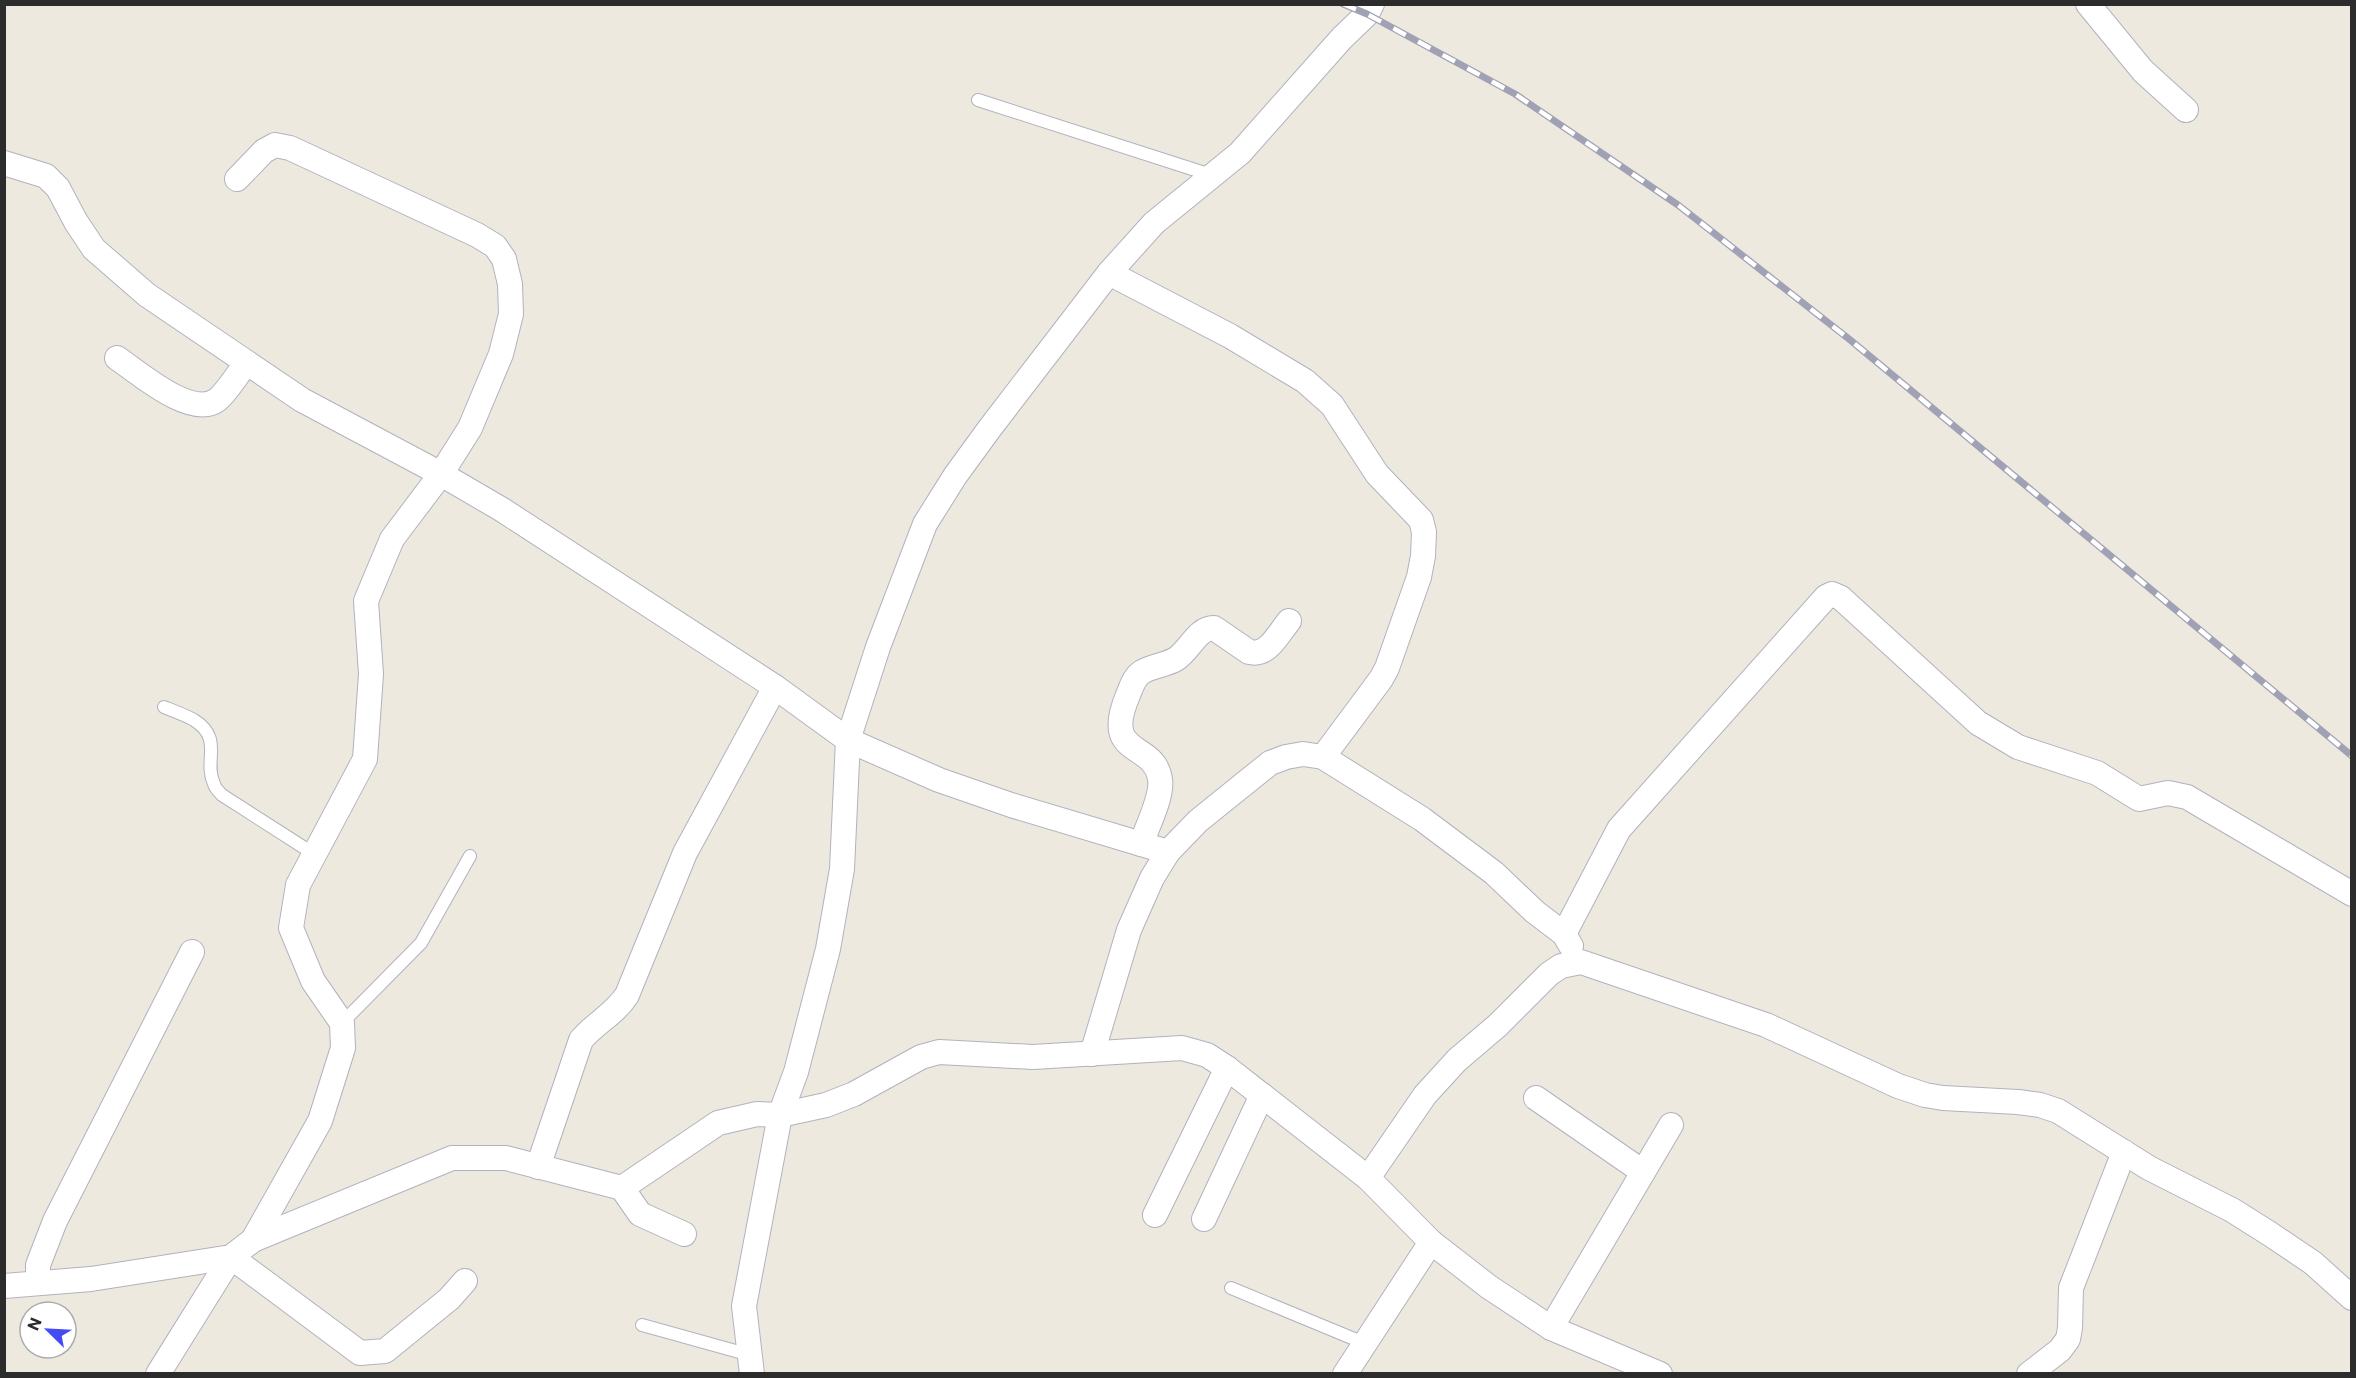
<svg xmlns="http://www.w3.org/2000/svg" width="2356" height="1378" viewBox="0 0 2356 1378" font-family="Commissioner,sans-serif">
	<rect width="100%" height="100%" fill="#ede9de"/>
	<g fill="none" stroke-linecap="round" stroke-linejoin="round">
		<g stroke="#b2b2bf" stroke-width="14">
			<g id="lane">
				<path d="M 978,100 L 1214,176"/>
				<path d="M 164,707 C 174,711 185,715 194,720 C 224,739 203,760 214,784 C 215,788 219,792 222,795 L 314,854"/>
				<path d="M 342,1023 L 421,943 L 470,856"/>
				<path d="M 1231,1288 L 1364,1343"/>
				<path d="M 642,1325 L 750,1355"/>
			</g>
		</g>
		<g stroke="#b2b2bf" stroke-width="26">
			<g id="street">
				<path d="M 2088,4 L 2143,71 L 2186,110"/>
				<path d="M 4,163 L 46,176 L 58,188 L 76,222 L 94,249 L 147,295 L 302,400 L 441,474 L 501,509 L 775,687 L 848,740 L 939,780 L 1011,805 L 1168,852"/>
				<path d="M 237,179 L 264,151 L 275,145 L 290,148 L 477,235 L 495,246 L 504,259 L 510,284 L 511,314 L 501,354 L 470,428 L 441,474 L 392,539 L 366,601 L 371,674 L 365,759 L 298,885 L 291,928 L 313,981 L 342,1023 L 343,1048 L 320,1121 L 253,1240"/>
				<path d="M 1109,273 L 1230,336 L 1305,381 L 1332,405 L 1377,474 L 1421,520 L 1424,532 L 1423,556 L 1419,577 L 1387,668 L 1381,679 L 1323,757"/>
				<path d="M 117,358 C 138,372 191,419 217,400 C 228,391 237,374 247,363"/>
				<path d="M 1141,844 C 1147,827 1163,796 1160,779 C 1154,740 1101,759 1128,695 C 1131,688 1134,677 1142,672 C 1152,666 1166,665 1176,659 C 1190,650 1197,628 1214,628 L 1249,652 C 1268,657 1278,634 1289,621"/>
				<path d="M 1564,934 L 1619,829 L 1826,597 L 1832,594 L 1841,598 L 1978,723 L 2018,747 L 2097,773 L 2139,799 L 2168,793 L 2187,797 L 2352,894"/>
				<path d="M 1092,1054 L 1129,930 L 1152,878 L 1168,852 L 1198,821 L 1270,763 L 1286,757 L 1303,754 L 1323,757 L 1422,819 L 1494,873 L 1535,912 L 1564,934 L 1571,946"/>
				<path d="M 1536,1098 L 1643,1172"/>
				<path d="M 538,1167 L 581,1040 C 595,1023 615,1014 627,995 L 685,853 L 775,687"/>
				<path d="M 1368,1178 L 1425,1095 L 1457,1060 L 1498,1025 L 1549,974 L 1561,966 L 1581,962 L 1766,1025 L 1898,1086 L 1925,1095 L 1943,1098 L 2018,1102 L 2040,1105 L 2058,1111 L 2149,1168 L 2232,1210 L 2270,1234 L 2313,1263 L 2352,1298"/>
				<path d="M 622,1188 L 640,1214 L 684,1234"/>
				<path d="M 1155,1215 L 1227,1068"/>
				<path d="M 1204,1219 L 1262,1095"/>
				<path d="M 38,1283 L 38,1265 L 55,1221 L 192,952"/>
				<path d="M 4,1286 L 91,1279 L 231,1257 L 253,1240 L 452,1158 L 506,1158 L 622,1188 L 718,1123 L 757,1114 L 780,1115 L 826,1105 L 854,1094 L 921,1057 L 939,1052 L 1033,1057 L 1182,1048 L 1207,1055 L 1227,1068 L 1368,1178 L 1431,1242 L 1489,1287 L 1551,1328 L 1660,1374"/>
				<path d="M 1551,1328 L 1671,1125"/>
				<path d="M 158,1374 L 231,1257 L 360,1353 L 385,1351 L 449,1299 L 465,1281"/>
				<path d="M 752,1374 L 744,1306 L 780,1115 L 796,1072 L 828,949 L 842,869 L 848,740 L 878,647 L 925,524 L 955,476 L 990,428 L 1109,273 L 1154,223 L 1240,153 L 1342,38 L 1367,14 L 1372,4"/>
				<path d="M 1345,1374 L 1431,1242"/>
				<path d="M 2029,1374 L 2060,1350 L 2068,1339 L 2070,1328 L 2071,1288 L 2124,1152"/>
			</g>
		</g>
		<use href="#lane" stroke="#fff" stroke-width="12"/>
		<use href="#street" stroke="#fff" stroke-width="24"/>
		<g stroke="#a1a1b5" stroke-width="7">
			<path id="rail" d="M 1343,4 L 1367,14 L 1515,94 L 1678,205 L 1849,339 L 2352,756"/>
		</g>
		<use href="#rail" stroke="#fff" stroke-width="4.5" stroke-dasharray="14" stroke-linecap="butt"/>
	</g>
	<rect width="2356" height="1378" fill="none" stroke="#2c2c2c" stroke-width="12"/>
	<g transform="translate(48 1330) rotate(294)"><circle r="28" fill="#ffffff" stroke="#ababab" stroke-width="1.5"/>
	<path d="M0-4.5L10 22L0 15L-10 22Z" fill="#434bf5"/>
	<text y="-9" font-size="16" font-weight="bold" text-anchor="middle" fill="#2c2c2c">N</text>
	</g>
</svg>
